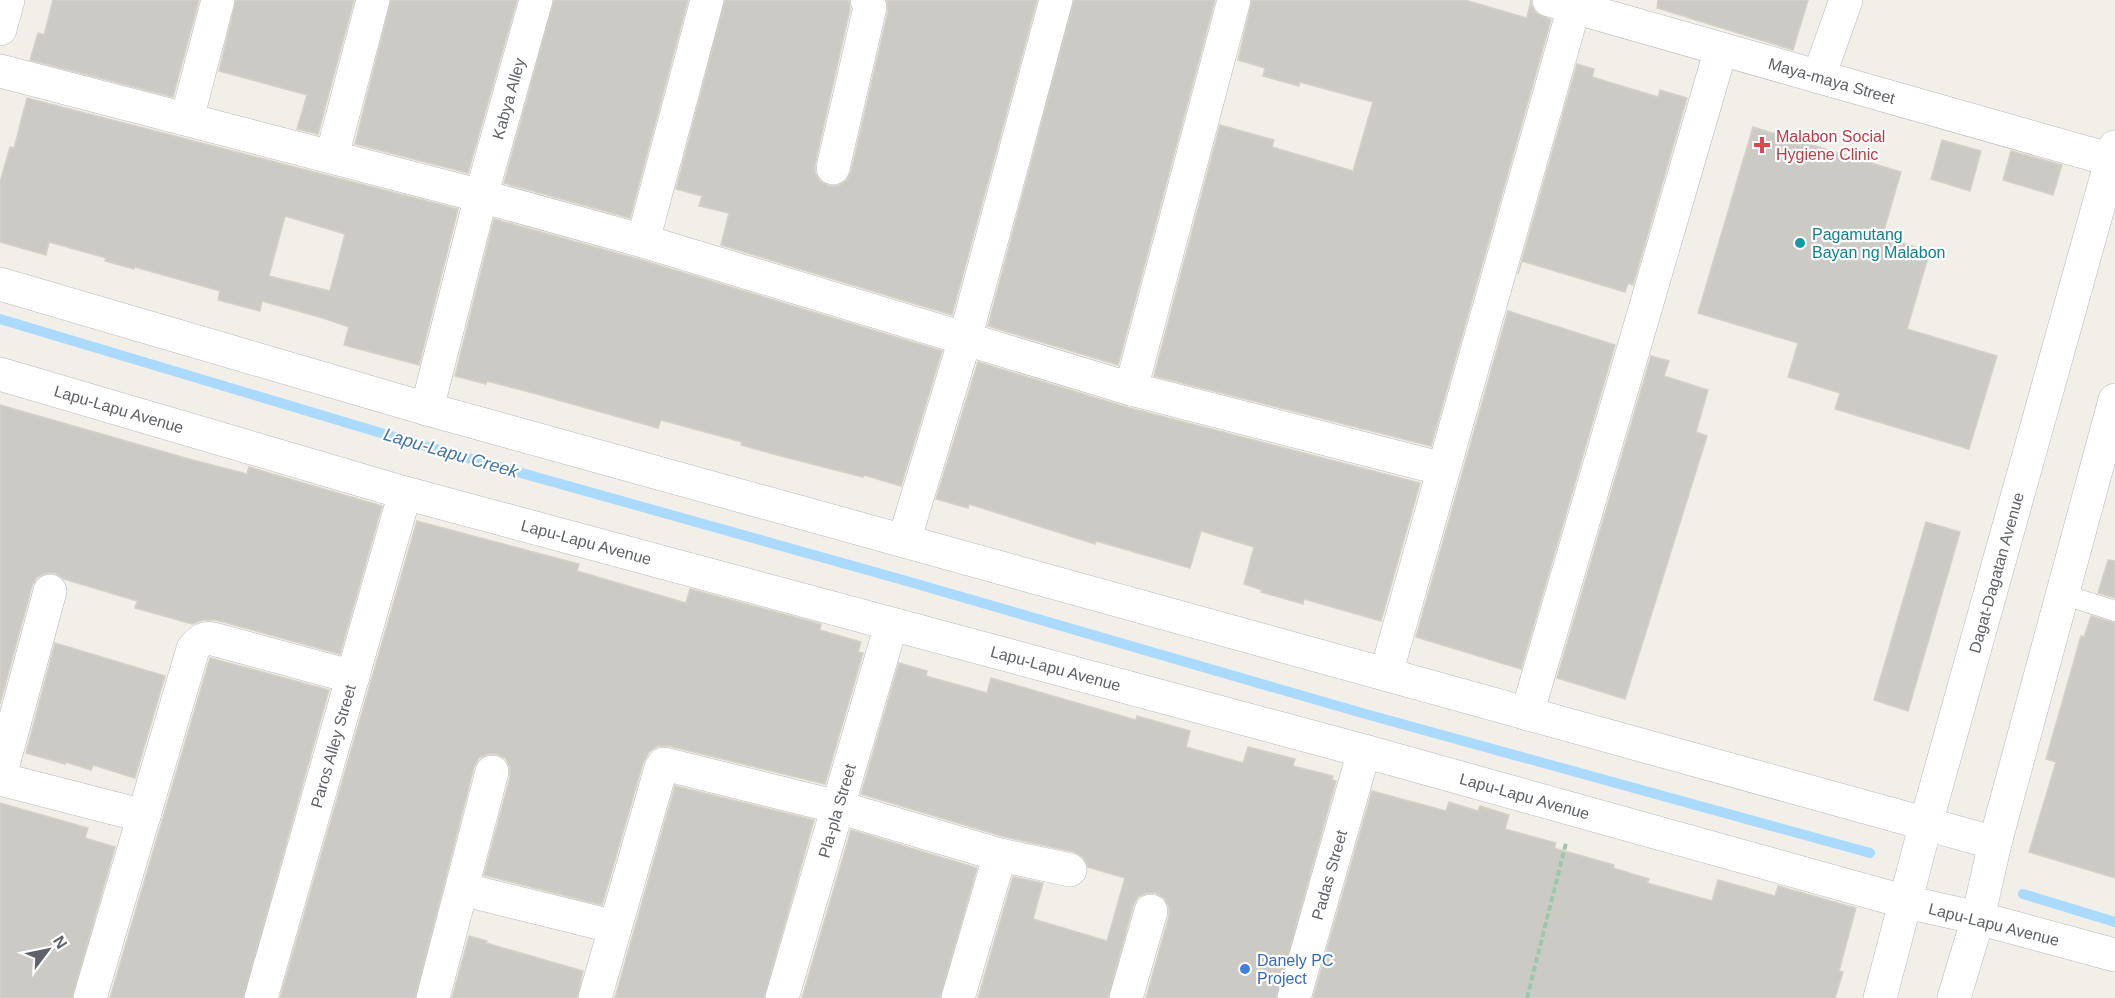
<svg xmlns="http://www.w3.org/2000/svg" width="2115" height="998" viewBox="0 0 2115 998" font-family="Helvetica,sans-serif">
	<rect width="100%" height="100%" fill="#f1efe8"/>
	<g fill="none" stroke-linecap="round" stroke-linejoin="round">
		<g stroke="#aadaff" stroke-width="10">
			<path d="M 0,319 L 411,442 L 903,580 L 1362,713 L 1870,853"/>
			<path d="M 2023,894 L 2115,922"/>
		</g>
	</g>
	<g fill="#cccac5" stroke="#d6d1c6" stroke-width="1.5" fill-rule="evenodd">
		<path d="M 53,0 L 199,0 L 173,97 L 30,60 L 38,33 L 44,35 Z"/>
		<path d="M 236,0 L 354,0 L 318,134 L 297,129 L 307,95 L 219,71 Z"/>
		<path d="M 391,0 L 517,0 L 468,173 L 355,144 Z"/>
		<path d="M 554,0 L 688,0 L 630,218 L 504,183 Z"/>
		<path d="M 725,0 L 849,0 L 850,9 L 815,164 L 815,173 L 820,181 L 829,186 L 838,186 L 846,181 L 851,172 L 888,11 L 887,0 L 1037,0 L 952,315 L 721,245 L 729,213 L 699,206 L 702,196 L 676,189 Z"/>
		<path d="M 1074,0 L 1215,0 L 1118,365 L 988,326 Z"/>
		<path d="M 1252,0 L 1465,0 L 1527,18 L 1531,0 L 1531,5 L 1536,13 L 1551,20 L 1431,446 L 1154,376 L 1220,125 L 1274,140 L 1272,147 L 1353,171 L 1373,102 L 1300,82 L 1299,86 L 1263,76 L 1265,68 L 1238,60 Z"/>
		<path d="M 1658,0 L 1808,0 L 1793,50 L 1657,8 Z"/>
		<path d="M 1577,64 L 1594,69 L 1592,77 L 1658,97 L 1660,90 L 1687,98 L 1633,285 L 1628,283 L 1625,292 L 1522,261 L 1518,274 Z"/>
		<path d="M 27,98 L 458,209 L 419,365 L 344,345 L 349,327 L 323,318 L 262,301 L 260,311 L 218,300 L 220,291 L 135,267 L 134,269 L 105,261 L 106,258 L 49,242 L 46,255 L 0,242 L 0,182 L 10,147 L 14,148 ZM 285,216 L 345,234 L 330,291 L 269,276 Z"/>
		<path d="M 1753,127 L 1901,172 L 1882,237 L 1930,251 L 1907,329 L 1997,356 L 1969,449 L 1835,409 L 1840,393 L 1788,377 L 1798,343 L 1698,313 Z"/>
		<path d="M 1942,140 L 1981,151 L 1970,191 L 1931,179 Z"/>
		<path d="M 2011,151 L 2062,165 L 2053,195 L 2003,180 Z"/>
		<path d="M 494,219 L 638,259 L 942,351 L 901,486 L 864,475 L 863,477 L 777,455 L 741,445 L 742,442 L 661,420 L 658,428 L 533,393 L 487,381 L 486,384 L 455,376 Z"/>
		<path d="M 1508,311 L 1615,345 L 1521,669 L 1416,637 Z"/>
		<path d="M 1651,356 L 1669,361 L 1664,376 L 1708,390 L 1696,432 L 1707,436 L 1625,699 L 1557,678 Z"/>
		<path d="M 978,362 L 1126,407 L 1420,483 L 1381,621 L 1304,599 L 1303,604 L 1261,592 L 1262,590 L 1244,584 L 1254,547 L 1201,531 L 1190,568 L 1096,541 L 1095,544 L 969,504 L 968,508 L 936,499 Z"/>
		<path d="M 0,405 L 189,459 L 247,474 L 249,467 L 382,506 L 340,654 L 216,620 L 203,620 L 192,624 L 135,608 L 137,601 L 64,579 L 55,573 L 46,573 L 37,577 L 32,586 L 0,704 Z"/>
		<path d="M 417,521 L 579,564 L 577,571 L 686,603 L 690,589 L 821,624 L 820,630 L 861,642 L 858,652 L 863,653 L 825,784 L 669,746 L 658,746 L 649,752 L 643,763 L 602,905 L 484,875 L 510,777 L 510,768 L 506,759 L 497,754 L 488,754 L 479,758 L 474,767 L 415,998 L 280,998 Z"/>
		<path d="M 1926,522 L 1960,532 L 1908,711 L 1874,700 Z"/>
		<path d="M 2108,560 L 2115,561 L 2115,598 L 2098,593 Z"/>
		<path d="M 2091,616 L 2115,623 L 2115,878 L 2029,852 L 2056,762 L 2046,759 L 2081,636 L 2084,637 Z"/>
		<path d="M 55,643 L 165,676 L 135,778 L 93,765 L 91,770 L 66,762 L 65,764 L 26,753 Z"/>
		<path d="M 210,658 L 329,690 L 243,998 L 110,998 Z"/>
		<path d="M 899,663 L 927,671 L 926,676 L 987,693 L 991,678 L 1136,720 L 1137,716 L 1190,731 L 1186,747 L 1243,763 L 1248,747 L 1295,759 L 1293,766 L 1333,776 L 1332,780 L 1336,781 L 1276,998 L 1146,998 L 1169,916 L 1169,907 L 1164,898 L 1156,893 L 1147,893 L 1138,897 L 1133,906 L 1108,998 L 978,998 L 1013,877 L 1043,883 L 1033,919 L 1107,941 L 1125,878 L 1088,867 L 1083,857 L 1074,852 L 1005,837 L 861,794 Z"/>
		<path d="M 675,786 L 814,820 L 764,998 L 615,998 Z"/>
		<path d="M 1372,791 L 1446,811 L 1449,802 L 1478,811 L 1480,806 L 1509,815 L 1505,829 L 1556,843 L 1554,848 L 1614,865 L 1613,868 L 1649,879 L 1647,883 L 1712,901 L 1718,880 L 1775,896 L 1778,886 L 1856,908 L 1839,971 L 1843,972 L 1835,998 L 1313,998 Z"/>
		<path d="M 0,803 L 88,828 L 85,838 L 115,847 L 72,998 L 0,998 Z"/>
		<path d="M 851,830 L 977,868 L 940,998 L 802,998 Z"/>
		<path d="M 469,936 L 487,941 L 486,943 L 583,971 L 577,998 L 452,998 Z"/>
	</g>
	<g fill="none" stroke-linecap="round" stroke-linejoin="round">
		<g stroke="#b5b8bc" stroke-width="21">
			<path id="service" d="M 2062,594 L 2115,611"/>
		</g>
		<g stroke="#b5b8bc" stroke-width="34">
			<g id="minor">
				<path id="s1" d="M 1549,0 L 2115,161"/>
				<path d="M 0,71 L 481,196 L 643,241 L 1131,389 L 1443,469"/>
				<path d="M 1819,76 L 1846,0"/>
				<path d="M 187,119 L 218,0"/>
				<path d="M 332,156 L 373,0"/>
				<path d="M 833,168 L 870,7 L 867,0"/>
				<path d="M 643,241 L 707,0"/>
				<path d="M 1131,389 L 1234,0"/>
				<path id="s2" d="M 427,409 L 481,196 L 536,0"/>
				<path d="M 904,541 L 965,339 L 1056,0"/>
				<path d="M 1386,674 L 1576,0"/>
				<path d="M 1527,714 L 1721,49"/>
				<path d="M 0,776 L 50,591"/>
				<path d="M 0,779 L 144,816"/>
				<path d="M 462,889 L 615,927"/>
				<path d="M 90,998 L 193,649 C 199,641 204,637 213,639 L 353,677"/>
				<path id="s3" d="M 261,998 L 405,493"/>
				<path d="M 433,998 L 492,772"/>
				<path d="M 595,998 L 661,768 L 664,764 L 838,807 L 1000,855 L 1070,870"/>
				<path id="s4" d="M 782,998 L 891,625"/>
				<path d="M 958,998 L 1000,855"/>
				<path d="M 1126,998 L 1151,911"/>
				<path id="s5" d="M 1294,998 L 1364,751"/>
			</g>
		</g>
		<g stroke="#b5b8bc" stroke-width="34">
			<g id="tertiary">
				<path d="M 0,29 L 8,0"/>
				<path d="M 1978,918 L 2115,955"/>
			</g>
		</g>
		<g stroke="#b6babf" stroke-width="34">
			<g id="secondary">
				<path d="M 0,284 L 427,409 L 1995,843"/>
				<path id="s6" d="M 0,374 L 405,493 L 1364,751 L 1906,902 L 1978,918"/>
				<path id="s7" d="M 1880,998 L 1926,823 L 2115,147"/>
				<path d="M 1954,998 L 1978,918 L 1995,843 L 2115,400"/>
			</g>
		</g>
		<path stroke="#9cc7a9" stroke-width="4" stroke-dasharray="6 3" stroke-linecap="butt" d="M 1527,998 L 1566,843"/>
		<use href="#service" stroke="#fff" stroke-width="20"/>
		<use href="#minor" stroke="#fff" stroke-width="33"/>
		<use href="#tertiary" stroke="#fff" stroke-width="33"/>
		<use href="#secondary" stroke="#fff" stroke-width="33"/>
	</g>
	<path fill="#e0444e" stroke="#fff" stroke-width="2" d="M1759 136h6v6h6v6h-6v6h-6v-6h-6v-6h6z"/>
	<circle fill="#0f9aa8" stroke="#fff" stroke-width="2" cx="1800" cy="243" r="6"/>
	<circle fill="#3f7fe0" stroke="#fff" stroke-width="2" cx="1245" cy="969" r="6"/>
	<g text-anchor="middle" stroke-width="4.5" stroke-linejoin="round" paint-order="stroke">
		<g font-size="16" fill="#5f6368" stroke="#fff">
			<text dy="6" stroke="none"><textPath href="#s1" startOffset="294">Maya-maya Street</textPath></text>
			<text dy="6" stroke="none"><textPath href="#s2" startOffset="321">Kabya Alley</textPath></text>
			<text dy="6" stroke="none"><textPath href="#s6" startOffset="124">Lapu-Lapu Avenue</textPath></text>
			<text dy="6" stroke="none"><textPath href="#s6" startOffset="610">Lapu-Lapu Avenue</textPath></text>
			<text dy="6" stroke="none"><textPath href="#s7" startOffset="441">Dagat-Dagatan Avenue</textPath></text>
			<text dy="6" stroke="none"><textPath href="#s6" startOffset="1096">Lapu-Lapu Avenue</textPath></text>
			<text dy="6" stroke="none"><textPath href="#s3" startOffset="262">Paros Alley Street</textPath></text>
			<text dy="6" stroke="none"><textPath href="#s6" startOffset="1582">Lapu-Lapu Avenue</textPath></text>
			<text dy="6" stroke="none"><textPath href="#s4" startOffset="195">Pla-pla Street</textPath></text>
			<text dy="6" stroke="none"><textPath href="#s5" startOffset="128">Padas Street</textPath></text>
			<text transform="translate(1994 924) rotate(14)" y="6">Lapu-Lapu Avenue</text>
		</g>
		<g font-size="16" fill="#be3a42" stroke="#fff" text-anchor="start">
			<text x="1776" y="142">Malabon Social<tspan x="1776" dy="18">Hygiene Clinic</tspan></text>
		</g>
		<g font-size="16" fill="#0d838f" stroke="#fff" text-anchor="start">
			<text x="1812" y="240">Pagamutang<tspan x="1812" dy="18">Bayan ng Malabon</tspan></text>
		</g>
		<g font-size="16" fill="#366cbe" stroke="#fff" text-anchor="start">
			<text x="1257" y="966">Danely PC<tspan x="1257" dy="18">Project</tspan></text>
		</g>
		<g font-size="18" font-style="italic" fill="#4174aa" stroke="#fff">
			<text transform="translate(451 453) rotate(16)" y="6">Lapu-Lapu Creek</text>
		</g>
	</g>
	<g transform="translate(48 950) rotate(58)" stroke="#ffffff" stroke-width="4.5" paint-order="stroke">
	<path d="M0-4.5L10 22L0 15L-10 22Z" fill="#5f6368"/>
	<text y="-9" font-size="16" font-weight="bold" text-anchor="middle" fill="#5f6368">N</text>
	</g>
</svg>
